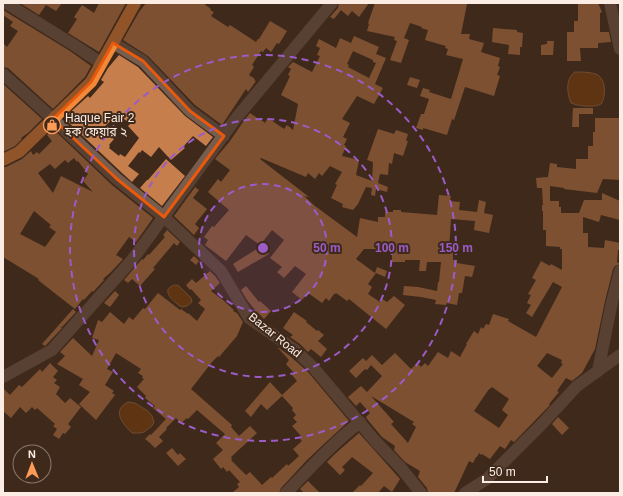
<svg xmlns="http://www.w3.org/2000/svg" width="623" height="496" viewBox="0 0 623 496" font-family="Helvetica,'Noto Sans Bengali',sans-serif">
	<rect width="100%" height="100%" fill="#3f291b"/>
	<g fill="#844208" stroke="#a8754a">
		<path d="M 575,72 C 582,72 592,72 598,75 C 606,80 606,97 601,104 C 595,108 577,106 571,103 C 567,93 565,79 575,72 Z"/>
		<path d="M 176,285 L 179,286 L 191,298 L 192,302 L 187,306 L 182,307 C 174,303 158,288 176,285 Z"/>
		<path d="M 128,402 L 135,403 L 148,411 L 152,416 L 154,422 L 152,426 L 144,432 L 139,433 L 132,433 C 123,424 111,411 128,402 Z"/>
	</g>
	<g fill="#c67e4d" fill-rule="evenodd">
		<path d="M 20,3 L 62,3 L 56,11 L 46,5 L 39,15 Z"/>
		<path d="M 99,3 L 126,3 L 99,52 L 68,33 L 77,19 L 74,17 L 82,5 L 94,13 Z"/>
		<path d="M 146,3 L 203,3 L 211,9 L 210,10 L 214,12 L 211,16 L 228,27 L 230,25 L 256,42 L 258,39 L 259,39 L 270,21 L 287,31 L 279,44 L 277,43 L 271,52 L 266,48 L 263,52 L 261,51 L 252,65 L 254,67 L 249,75 L 255,79 L 254,80 L 256,81 L 248,92 L 246,89 L 222,125 L 195,105 L 148,56 L 123,40 L 139,12 Z"/>
		<path d="M 339,3 L 369,3 L 359,17 L 352,11 L 348,16 L 341,10 L 334,19 L 330,17 L 338,8 Z"/>
		<path d="M 375,3 L 463,3 L 467,4 L 461,34 L 470,34 L 469,39 L 484,43 L 481,52 L 500,58 L 498,66 L 500,67 L 497,75 L 500,76 L 494,96 L 465,87 L 454,120 L 452,119 L 447,135 L 423,128 L 423,130 L 416,128 L 421,114 L 424,114 L 429,99 L 420,96 L 423,88 L 430,90 L 429,92 L 451,99 L 463,59 L 446,55 L 448,49 L 445,48 L 446,46 L 425,40 L 428,30 L 421,28 L 422,27 L 410,23 L 404,38 L 409,40 L 401,63 L 390,60 L 397,41 L 394,40 L 395,37 L 367,31 L 369,24 L 368,23 Z"/>
		<path d="M 578,3 L 598,3 L 602,12 L 600,13 L 600,32 L 609,32 L 611,42 L 598,43 L 598,48 L 580,48 L 581,61 L 567,61 L 567,32 L 574,32 L 574,21 L 578,21 Z"/>
		<path d="M 3,10 L 70,51 L 91,66 L 85,77 L 53,109 L 8,68 L 3,67 L 3,43 L 7,47 L 18,31 L 10,26 L 13,22 L 3,15 Z"/>
		<path d="M 493,28 L 517,30 L 517,32 L 523,33 L 522,47 L 520,47 L 520,55 L 508,54 L 509,45 L 492,42 Z"/>
		<path d="M 354,36 L 379,47 L 376,54 L 386,58 L 375,84 L 383,88 L 374,104 L 357,96 L 342,119 L 350,123 L 343,137 L 347,139 L 344,145 L 346,146 L 342,156 L 359,160 L 356,175 L 372,181 L 373,162 L 367,160 L 378,129 L 394,134 L 396,130 L 408,134 L 406,141 L 408,141 L 403,156 L 394,153 L 392,164 L 389,163 L 388,175 L 380,174 L 378,183 L 388,187 L 387,192 L 376,189 L 375,196 L 371,195 L 372,188 L 366,187 L 358,204 L 353,210 L 342,207 L 343,204 L 331,198 L 337,185 L 335,184 L 342,172 L 330,166 L 322,176 L 319,173 L 315,179 L 308,173 L 306,177 L 261,158 L 260,159 L 309,197 L 304,196 L 315,206 L 357,237 L 360,218 L 378,222 L 378,217 L 385,217 L 385,212 L 393,212 L 393,210 L 401,210 L 401,212 L 437,215 L 439,195 L 451,196 L 450,201 L 460,202 L 459,210 L 477,212 L 479,200 L 486,202 L 484,213 L 493,215 L 489,233 L 474,230 L 475,221 L 451,219 L 449,250 L 453,250 L 453,260 L 457,260 L 457,263 L 475,266 L 472,277 L 465,276 L 462,293 L 459,293 L 457,305 L 447,303 L 446,305 L 435,304 L 436,300 L 421,297 L 403,295 L 404,286 L 418,287 L 437,291 L 438,282 L 439,282 L 441,262 L 427,262 L 426,271 L 419,271 L 420,260 L 405,260 L 405,262 L 392,262 L 392,245 L 376,245 L 376,249 L 364,249 L 356,259 L 375,273 L 377,267 L 387,271 L 385,277 L 376,273 L 368,284 L 372,287 L 368,294 L 380,302 L 382,299 L 387,302 L 394,296 L 405,305 L 386,329 L 349,299 L 347,301 L 336,293 L 335,294 L 334,294 L 329,301 L 326,298 L 322,303 L 308,293 L 302,300 L 292,292 L 306,274 L 295,266 L 284,278 L 277,272 L 282,267 L 270,258 L 284,240 L 272,230 L 260,245 L 246,235 L 226,261 L 205,245 L 208,240 L 204,237 L 212,226 L 214,227 L 229,210 L 208,192 L 218,179 L 221,182 L 230,170 L 215,159 L 230,141 L 243,122 L 250,113 L 260,120 L 260,119 L 265,123 L 268,118 L 284,129 L 287,125 L 293,130 L 298,104 L 281,95 L 290,76 L 288,75 L 291,69 L 288,67 L 293,62 L 312,72 L 320,56 L 317,55 L 320,48 L 316,46 L 319,39 L 336,48 L 340,38 L 351,43 ZM 353,51 L 373,60 L 373,62 L 376,63 L 369,78 L 348,67 L 349,65 L 347,64 Z"/>
		<path d="M 547,41 L 554,41 L 553,55 L 541,55 L 541,45 L 547,44 Z"/>
		<path d="M 119,55 L 138,67 L 185,116 L 213,137 L 206,146 L 193,136 L 183,147 L 185,148 L 171,160 L 159,147 L 151,157 L 142,150 L 140,153 L 139,152 L 128,166 L 139,174 L 132,182 L 122,173 L 66,120 L 68,118 L 66,116 L 88,96 L 90,98 L 104,82 L 101,80 L 108,68 ZM 118,114 L 130,124 L 128,126 L 139,138 L 125,157 L 120,154 L 119,156 L 109,148 L 110,146 L 109,145 L 114,139 L 102,129 Z"/>
		<path d="M 410,77 L 420,80 L 417,88 L 407,85 Z"/>
		<path d="M 3,84 L 42,119 L 28,133 L 21,138 L 22,139 L 15,146 L 3,152 Z"/>
		<path d="M 573,108 L 593,108 L 593,114 L 579,114 L 579,127 L 572,127 Z"/>
		<path d="M 595,118 L 620,118 L 620,180 L 603,179 L 597,193 L 564,189 L 564,188 L 550,186 L 550,201 L 559,201 L 559,207 L 561,207 L 561,213 L 579,213 L 584,200 L 602,200 L 602,193 L 620,201 L 620,220 L 601,215 L 599,222 L 583,217 L 583,233 L 588,233 L 588,247 L 604,248 L 605,240 L 620,243 L 620,250 L 618,250 L 617,262 L 620,264 L 615,266 L 613,269 L 605,301 L 595,349 L 582,373 L 572,381 L 566,378 L 557,391 L 559,392 L 549,404 L 550,405 L 514,442 L 511,440 L 505,449 L 500,446 L 490,459 L 482,454 L 481,455 L 479,453 L 477,457 L 476,457 L 473,463 L 469,461 L 462,476 L 454,493 L 428,493 L 427,488 L 418,477 L 420,471 L 405,462 L 394,450 L 395,446 L 382,437 L 367,419 L 366,417 L 370,413 L 360,402 L 356,406 L 348,397 L 361,386 L 367,392 L 382,376 L 371,365 L 367,370 L 365,369 L 356,378 L 349,371 L 363,358 L 366,361 L 372,355 L 382,365 L 395,353 L 411,369 L 417,363 L 421,367 L 425,363 L 428,366 L 438,352 L 448,358 L 451,351 L 460,357 L 467,344 L 466,344 L 474,331 L 478,334 L 481,327 L 483,329 L 486,324 L 489,325 L 493,314 L 509,319 L 508,321 L 536,337 L 562,287 L 553,282 L 532,317 L 526,313 L 531,305 L 527,303 L 531,295 L 528,294 L 536,280 L 532,278 L 541,261 L 550,266 L 551,264 L 562,270 L 562,249 L 560,249 L 560,247 L 546,246 L 546,230 L 543,230 L 543,211 L 542,211 L 542,205 L 543,205 L 542,188 L 537,188 L 536,178 L 548,177 L 550,163 L 557,164 L 557,167 L 576,169 L 576,159 L 588,159 L 588,146 L 593,146 L 593,132 L 595,132 ZM 547,353 L 562,360 L 561,363 L 563,364 L 552,378 L 537,366 ZM 492,387 L 509,399 L 502,410 L 508,415 L 499,428 L 474,411 L 489,389 L 490,389 ZM 371,396 L 414,422 L 412,424 L 416,427 L 408,443 L 391,424 L 394,422 Z"/>
		<path d="M 53,129 L 112,185 L 153,218 L 136,242 L 129,237 L 116,255 L 123,259 L 111,272 L 103,279 L 104,280 L 93,292 L 92,291 L 84,300 L 83,299 L 75,309 L 38,280 L 39,279 L 3,257 L 3,167 L 6,167 L 22,159 L 31,151 L 33,155 L 37,152 L 39,154 L 52,141 L 47,135 ZM 74,158 L 77,162 L 78,161 L 88,174 L 83,181 L 93,192 L 61,176 L 53,193 L 38,173 L 50,164 L 55,169 L 65,160 L 68,163 ZM 34,211 L 51,225 L 49,227 L 56,232 L 45,247 L 20,234 Z"/>
		<path d="M 166,159 L 185,176 L 162,206 L 140,188 L 147,180 L 148,180 Z"/>
		<path d="M 206,172 L 195,187 L 199,190 L 193,198 L 207,209 L 195,224 L 199,228 L 194,235 L 174,216 Z"/>
		<path d="M 165,228 L 180,242 L 177,246 L 174,243 L 153,268 L 155,269 L 140,286 L 132,279 L 128,283 L 124,280 L 142,259 L 143,260 L 148,254 L 149,255 L 165,237 L 163,235 L 167,230 Z"/>
		<path d="M 263,245 L 269,254 L 238,272 L 233,264 Z"/>
		<path d="M 194,256 L 215,276 L 220,283 L 211,291 L 223,300 L 234,310 L 233,311 L 237,313 L 243,322 L 237,336 L 219,357 L 218,356 L 212,362 L 191,389 L 232,425 L 231,427 L 239,436 L 250,426 L 257,433 L 231,457 L 232,459 L 231,460 L 246,475 L 250,472 L 262,485 L 271,477 L 272,478 L 287,464 L 288,466 L 299,456 L 293,449 L 302,441 L 300,439 L 302,437 L 292,426 L 297,422 L 293,418 L 296,415 L 292,410 L 293,408 L 282,396 L 267,410 L 261,404 L 251,417 L 245,411 L 270,382 L 282,395 L 297,381 L 292,375 L 294,373 L 286,364 L 289,360 L 278,348 L 279,348 L 290,356 L 308,372 L 349,421 L 326,442 L 307,460 L 281,488 L 279,493 L 232,493 L 239,487 L 237,484 L 240,482 L 229,470 L 227,472 L 223,467 L 221,469 L 213,459 L 223,450 L 216,443 L 225,434 L 197,410 L 188,419 L 187,418 L 181,423 L 176,418 L 166,428 L 167,429 L 159,437 L 163,441 L 155,448 L 150,443 L 145,439 L 150,434 L 151,435 L 166,419 L 153,408 L 155,406 L 145,398 L 146,396 L 137,387 L 144,379 L 142,378 L 143,376 L 138,373 L 141,369 L 116,353 L 107,369 L 113,372 L 105,385 L 114,391 L 112,393 L 115,395 L 96,420 L 79,404 L 90,392 L 79,385 L 83,379 L 57,364 L 65,356 L 60,352 L 73,338 L 92,356 L 99,340 L 92,338 L 98,320 L 102,322 L 110,312 L 124,324 L 129,317 L 133,320 L 143,308 L 145,309 L 158,293 L 180,310 L 181,309 L 188,314 L 188,313 L 197,321 L 205,309 L 198,303 L 201,300 L 191,289 L 190,290 L 186,285 L 192,279 L 196,283 L 210,271 L 199,261 L 196,265 L 190,260 Z"/>
		<path d="M 246,286 L 259,302 L 260,301 L 271,311 L 264,319 L 255,310 L 247,300 L 241,290 Z"/>
		<path d="M 115,291 L 119,295 L 110,307 L 104,303 Z"/>
		<path d="M 73,309 L 76,312 L 62,327 L 60,326 L 62,328 L 47,344 L 45,346 L 42,344 Z"/>
		<path d="M 294,312 L 307,321 L 306,322 L 317,331 L 318,330 L 324,335 L 318,341 L 327,349 L 321,357 L 311,349 L 308,352 L 300,344 L 290,337 L 293,335 L 283,328 Z"/>
		<path d="M 50,363 L 58,371 L 53,377 L 57,380 L 54,383 L 60,387 L 56,394 L 65,403 L 70,398 L 81,407 L 68,424 L 71,427 L 65,434 L 63,433 L 59,439 L 53,435 L 57,429 L 53,426 L 55,424 L 37,408 L 35,410 L 32,407 L 26,413 L 20,407 L 11,418 L 3,411 L 3,388 L 10,395 L 19,385 L 22,387 L 40,369 L 42,372 Z"/>
		<path d="M 558,417 L 569,428 L 562,435 L 552,424 Z"/>
		<path d="M 359,433 L 400,479 L 392,492 L 384,486 L 378,493 L 352,493 L 360,485 L 361,486 L 373,473 L 352,457 L 342,467 L 345,470 L 340,475 L 327,462 L 316,473 L 336,453 Z"/>
		<path d="M 172,448 L 178,455 L 180,453 L 186,459 L 178,466 L 166,453 Z"/>
		<path d="M 308,481 L 320,493 L 304,493 L 300,489 Z"/>
	</g>
	<g fill="none" stroke-linecap="round" stroke-linejoin="round">
		<g stroke="#765d4e" stroke-width="12">
			<path d="M 6,3 L 74,45 L 101,63"/>
			<path d="M 610,3 L 620,49"/>
			<path d="M 113,43 L 143,61 L 190,111 L 224,136"/>
			<path d="M 3,74 L 53,119 L 117,179 L 164,217 L 221,271 L 249,318 L 295,350 L 313,367 L 376,442 L 401,468 L 421,493"/>
			<path d="M 598,371 L 612,302 L 620,271"/>
			<path d="M 3,377 L 52,350 L 132,260 L 237,117 L 332,3"/>
			<path d="M 286,493 C 310,468 333,443 360,422"/>
			<path d="M 465,493 L 487,479 L 542,424 L 577,386 L 620,355"/>
		</g>
		<path stroke="#f38838" stroke-width="12" d="M 3,160 L 19,152 L 91,82 L 135,3"/>
	</g>
	<path d="M0 0H623V496H0ZM 113,43 L 143,61 L 190,111 L 224,136 L 164,217 L 117,179 L 53,119 L 91,82 Z" fill="#3f291b" fill-opacity=".55" fill-rule="evenodd"/>
	<path fill="none" stroke="#e8590c" stroke-width="3" stroke-linejoin="round" d="M 113,43 L 143,61 L 190,111 L 224,136 L 164,217 L 117,179 L 53,119 L 91,82 Z"/>
	<circle cx="263" cy="248" r="64" fill="#9b5cc8" fill-opacity=".12"/>
	<g fill="none" stroke="#9b5cc8" stroke-width="2" stroke-dasharray="7 5">
		<circle cx="263" cy="248" r="64"/>
		<circle cx="263" cy="248" r="129"/>
		<circle cx="263" cy="248" r="193"/>
	</g>
	<defs>
		<g id="shop-ring" transform="scale(0.9)"><circle r="9.5" fill="#3f291b" stroke="#fe9c57" stroke-width="1.5"/><path d="M-5-2.5h2.3a2.7 3.5 0 0 1 5.4 0H5L5.5 6h-11ZM-1.5-2.5h3a1.5 2.3 0 0 0-3 0Z" fill="#fe9c57"/></g>
	</defs>
	<g fill-rule="evenodd">
		<use href="#shop-ring" x="52" y="125"/>
	</g>
	<g text-anchor="middle" stroke-width="4" stroke-linejoin="round" paint-order="stroke">
		<g font-size="12" fill="#fcede4" stroke="#3f291b" text-anchor="start">
			<text x="65" y="122">Haque Fair 2<tspan x="65" dy="14">হক ফেয়ার ২</tspan></text>
		</g>
		<g font-size="12" fill="#fcede4" stroke="#3f291b">
			<text transform="translate(275 335) rotate(39)" y="4">Bazar Road</text>
		</g>
	</g>
	<circle cx="263" cy="248" r="6" fill="#9b5cc8" stroke="#3f291b" stroke-width="2"/>
	<g font-size="12" text-anchor="middle" font-weight="bold" fill="#9b5cc8" stroke="#3f291b" stroke-width="4" stroke-linejoin="round" paint-order="stroke">
		<text x="327" y="252">50 m</text>
		<text x="392" y="252">100 m</text>
		<text x="456" y="252">150 m</text>
	</g>
	<rect width="623" height="496" fill="none" stroke="#fcede4" stroke-width="8"/>
	<g transform="translate(32 464) rotate(359)"><circle r="19" fill="#3f291b" stroke="#8b776b"/>
	<path d="M0-3L7 15L0 10L-7 15Z" fill="#fe9c57"/>
	<text y="-6" font-size="11" font-weight="bold" text-anchor="middle" fill="#fcede4">N</text>
	</g>
	<path d="M483 476v6h64v-6" fill="none" stroke="#fcede4" stroke-width="2"/>
	<text x="489" y="476" font-size="12" fill="#fcede4" stroke="#3f291b" stroke-width="3" paint-order="stroke">50 m</text>
</svg>
